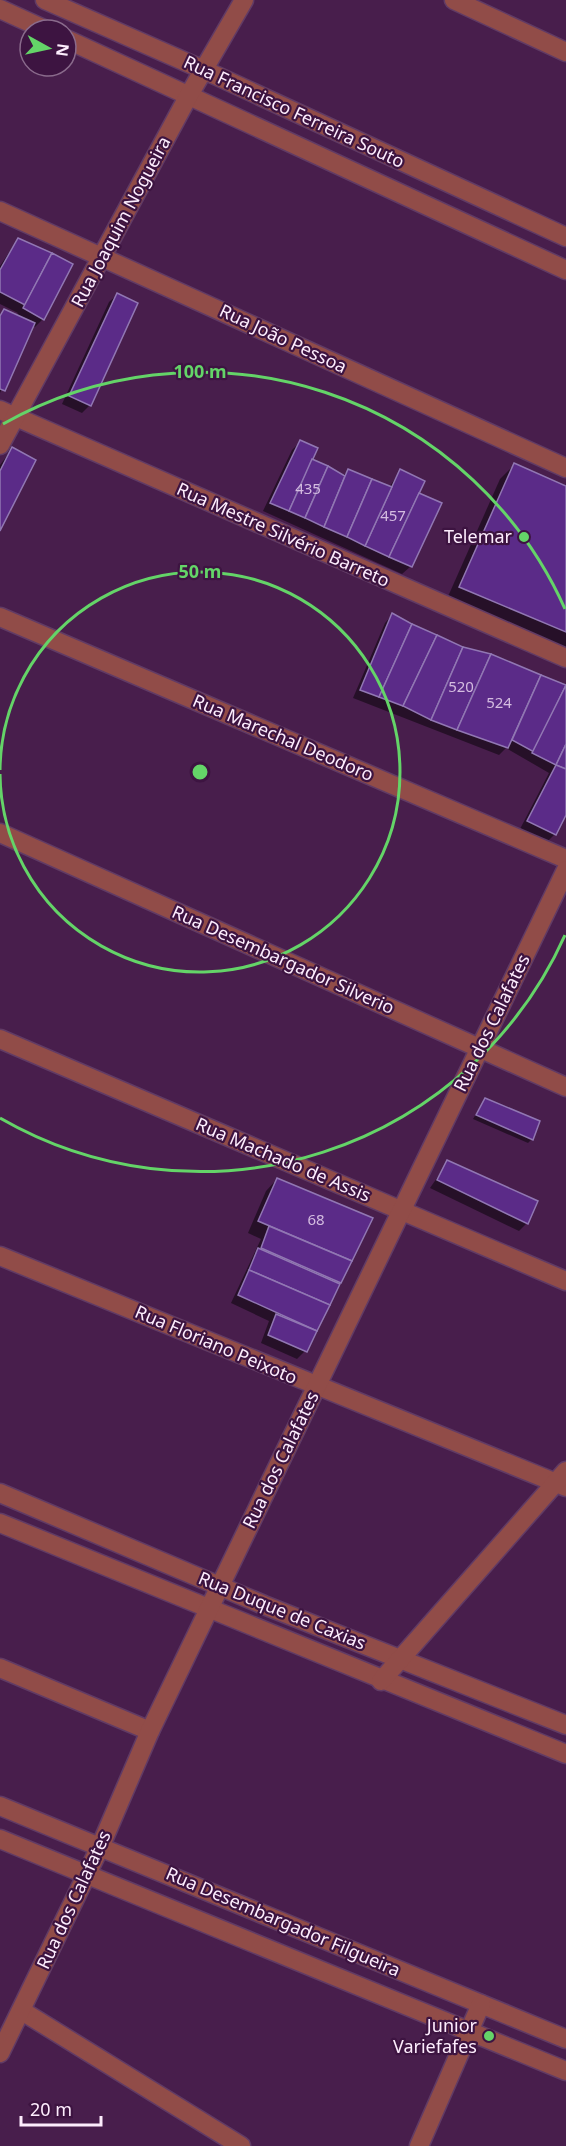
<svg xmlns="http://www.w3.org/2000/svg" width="566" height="2146" viewBox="0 0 566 2146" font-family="'Noto Sans',sans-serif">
	<rect width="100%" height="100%" fill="#481e4c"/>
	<g fill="#0007">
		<path d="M 18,239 L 43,319 L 35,327 L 32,325 L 0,393 L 0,315 L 4,311 L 16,316 L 18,313 L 0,304 L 0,266 Z"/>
		<path d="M 117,295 L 90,405 L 82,413 L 62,404 L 109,302 Z"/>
		<path d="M 300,442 L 310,460 L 343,476 L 348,471 L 389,487 L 401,471 L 417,494 L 440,504 L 410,567 L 402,574 L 263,511 L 292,450 Z"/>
		<path d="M 12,449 L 0,528 L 0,465 Z"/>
		<path d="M 514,465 L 566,488 L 566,652 L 446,601 L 500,479 Z"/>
		<path d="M 392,615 L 463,648 L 490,655 L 566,688 L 566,811 L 555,834 L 547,842 L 520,829 L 549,773 L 506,748 L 499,755 L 353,698 L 385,623 Z"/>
		<path d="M 485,1099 L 532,1139 L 528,1143 L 473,1119 Z"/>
		<path d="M 448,1162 L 527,1223 L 519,1231 L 430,1188 Z"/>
		<path d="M 277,1179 L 371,1219 L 305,1351 L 297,1359 L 261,1343 L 269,1321 L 231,1303 L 261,1239 L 248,1233 L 266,1191 Z"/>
	</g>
	<g fill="#5b2b88" stroke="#9177b3" stroke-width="1.5">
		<path d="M 18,238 L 52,253 L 25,305 L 0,292 L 0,270 Z"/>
		<path d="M 52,253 L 73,264 L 44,320 L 23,308 Z"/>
		<path d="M 117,293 L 138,303 L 91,406 L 69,396 Z"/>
		<path d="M 4,309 L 35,323 L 5,391 L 0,389 L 0,316 Z"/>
		<path d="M 300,440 L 318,448 L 289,511 L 270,503 Z"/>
		<path d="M 12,447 L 36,460 L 0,531 L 0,471 Z"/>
		<path d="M 312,459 L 328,466 L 305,518 L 289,511 Z"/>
		<path d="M 514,463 L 566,486 L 566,632 L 459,587 Z"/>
		<path d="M 328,466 L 345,476 L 324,527 L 305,518 Z"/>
		<path d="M 348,469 L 372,479 L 347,537 L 324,527 Z"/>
		<path d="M 400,469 L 425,481 L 389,557 L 365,546 Z"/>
		<path d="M 372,479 L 392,487 L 365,546 L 347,537 Z"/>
		<path d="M 419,493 L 442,503 L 412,567 L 389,557 Z"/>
		<path d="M 392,613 L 412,624 L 379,697 L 360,690 Z"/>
		<path d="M 412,624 L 437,635 L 403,706 L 379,697 Z"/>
		<path d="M 437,635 L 463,647 L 431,720 L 403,706 Z"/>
		<path d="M 463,647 L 491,654 L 457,730 L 431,720 Z"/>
		<path d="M 491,654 L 541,675 L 508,748 L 457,730 Z"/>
		<path d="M 541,675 L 566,685 L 534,752 L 512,740 Z"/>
		<path d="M 566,685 L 566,744 L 556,765 L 532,753 Z"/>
		<path d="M 566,744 L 566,769 L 556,765 Z"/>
		<path d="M 556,765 L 566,769 L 566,815 L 556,835 L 527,821 Z"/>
		<path d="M 485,1098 L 540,1121 L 533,1140 L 476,1115 Z"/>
		<path d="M 447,1160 L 538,1201 L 528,1224 L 437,1180 Z"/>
		<path d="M 277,1178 L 373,1218 L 352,1261 L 258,1221 Z"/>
		<path d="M 269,1226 L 352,1261 L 341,1283 L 261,1248 Z"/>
		<path d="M 258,1248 L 340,1284 L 330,1305 L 249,1270 Z"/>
		<path d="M 249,1270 L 330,1305 L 317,1331 L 238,1295 Z"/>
		<path d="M 276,1314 L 317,1331 L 307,1352 L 268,1335 Z"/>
	</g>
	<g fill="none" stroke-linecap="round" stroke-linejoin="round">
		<g stroke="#613b65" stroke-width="21">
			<g id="minor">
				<path d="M 45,0 L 204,70 L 566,237"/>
				<path d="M 454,0 L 566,52"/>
				<path d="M 0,9 L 46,30"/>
				<path d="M 66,39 L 566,270"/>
				<path d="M 0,211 L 566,468"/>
				<path d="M 0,410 L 566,658"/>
				<path d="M 0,445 L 189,95 L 244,0"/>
				<path d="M 0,617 L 566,859"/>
				<path d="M 0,833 L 566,1087"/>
				<path d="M 0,1039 L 566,1281"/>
				<path d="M 0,1256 L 566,1487"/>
				<path d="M 0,1493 L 264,1605 L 566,1725"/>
				<path d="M 0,1523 L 566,1754"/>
				<path d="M 0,1668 L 150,1731"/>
				<path d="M 381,1681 L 566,1471"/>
				<path d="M 0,1806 L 566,2039"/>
				<path d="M 0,1839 L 566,2071"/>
				<path d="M 22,2011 L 241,2146"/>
				<path d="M 0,2053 L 101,1845 L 150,1731 L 566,870"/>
				<path d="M 419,2146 L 481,2004"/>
			</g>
		</g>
		<use href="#minor" stroke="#914c48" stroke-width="18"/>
	</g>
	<g fill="none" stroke="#64d468" stroke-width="3">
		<path d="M0 770A200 200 0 1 1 0 774"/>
		<path d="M565 935A400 400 0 0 1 0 1118M3 424A400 400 0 0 1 565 609"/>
	</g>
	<g fill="#64d468" stroke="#3d1441" stroke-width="2">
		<circle cx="524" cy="537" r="6"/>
		<circle cx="489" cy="2036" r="6"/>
	</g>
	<g text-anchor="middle" stroke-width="4.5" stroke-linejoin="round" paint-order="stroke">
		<g font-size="15" fill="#d4bce0">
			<text x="308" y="494">435</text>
			<text x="393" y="521">457</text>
			<text x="461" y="692">520</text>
			<text x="499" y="708">524</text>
			<text x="316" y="1225">68</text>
		</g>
		<g font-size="18" fill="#fdedfd" stroke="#3d1441">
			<text transform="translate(294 112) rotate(25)" y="6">Rua Francisco Ferreira Souto</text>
			<text transform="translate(121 222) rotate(-62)" y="6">Rua Joaquim Nogueira</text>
			<text transform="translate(283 339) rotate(25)" y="6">Rua João Pessoa</text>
			<text transform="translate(283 535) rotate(24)" y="6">Rua Mestre Silvério Barreto</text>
			<text transform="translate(283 738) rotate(23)" y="6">Rua Marechal Deodoro</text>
			<text transform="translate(283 960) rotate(24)" y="6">Rua Desembargador Silverio</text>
			<text transform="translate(492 1023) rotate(-64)" y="6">Rua dos Calafates</text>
			<text transform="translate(283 1160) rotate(23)" y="6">Rua Machado de Assis</text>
			<text transform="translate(216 1345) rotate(23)" y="6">Rua Floriano Peixoto</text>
			<text transform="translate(281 1460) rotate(-64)" y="6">Rua dos Calafates</text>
			<text transform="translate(282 1611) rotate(22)" y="6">Rua Duque de Caxias</text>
			<text transform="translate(74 1900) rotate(-65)" y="6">Rua dos Calafates</text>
			<text transform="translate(283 1922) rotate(23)" y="6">Rua Desembargador Filgueira</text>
		</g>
		<g font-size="18" fill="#fdedfd" stroke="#3d1441" text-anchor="end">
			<text x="512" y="543">Telemar</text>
			<text x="477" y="2032">Junior<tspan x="477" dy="21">Variefafes</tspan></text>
		</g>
	</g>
	<circle cx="200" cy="772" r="9" fill="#64d468" stroke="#3d1441" stroke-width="3"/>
	<g font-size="18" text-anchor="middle" font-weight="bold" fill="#64d468" stroke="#3d1441" stroke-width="4.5" stroke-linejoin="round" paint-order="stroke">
		<text x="200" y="378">100 m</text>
		<text x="200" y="578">50 m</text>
	</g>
	<g transform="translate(48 48) rotate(98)"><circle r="28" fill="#3d1441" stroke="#8a6b8c" stroke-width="1.5"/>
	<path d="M0-4.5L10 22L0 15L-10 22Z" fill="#64d468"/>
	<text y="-9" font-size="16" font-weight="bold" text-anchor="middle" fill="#fdedfd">N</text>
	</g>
	<path d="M21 2116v9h80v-9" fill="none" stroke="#fdedfd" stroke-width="3"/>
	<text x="30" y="2116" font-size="18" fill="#fdedfd" stroke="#3d1441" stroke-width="4.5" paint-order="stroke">20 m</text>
</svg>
